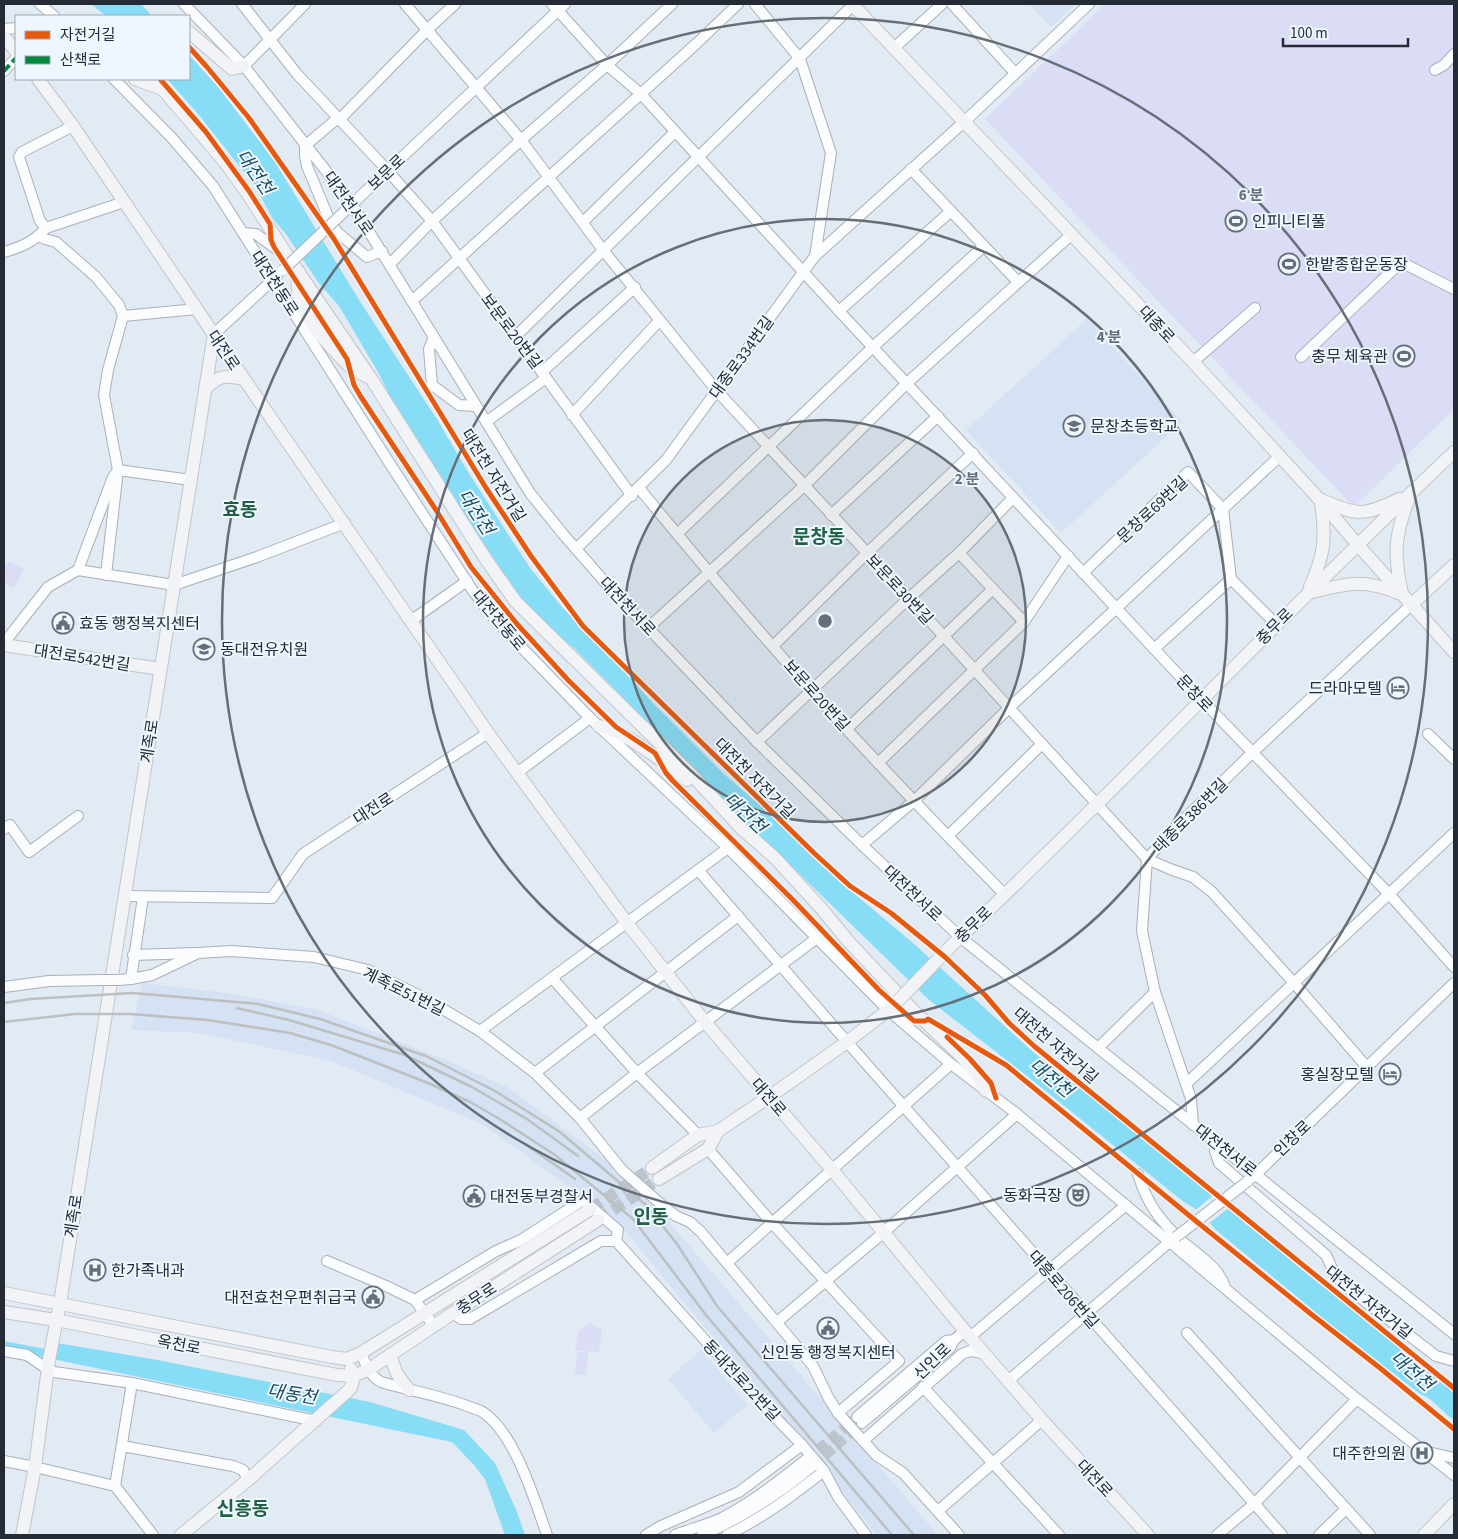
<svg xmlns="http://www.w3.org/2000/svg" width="1458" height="1539" viewBox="0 0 1458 1539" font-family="'Source Sans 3','Noto Sans KR',sans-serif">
	<rect width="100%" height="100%" fill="#e2eaf4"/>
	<g fill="#d4e2f3">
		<path d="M 1029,4 L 1076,4 L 1051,27 Z"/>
		<path d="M 1087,319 L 1182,422 L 1061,533 L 966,430 Z"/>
		<path d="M 142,983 L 226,993 L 315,1009 L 446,1060 L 509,1088 L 606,1160 L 668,1221 L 938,1535 L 876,1535 L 808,1447 L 696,1317 L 626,1232 L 583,1197 L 484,1125 L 331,1061 L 200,1033 L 132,1030 Z"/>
		<path d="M 701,1350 L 747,1405 L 714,1433 L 668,1379 Z"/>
	</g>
	<g fill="#dbdcf5">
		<path d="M 1105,4 L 1454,4 L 1454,409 L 1354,507 L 985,119 Z"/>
		<path d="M 8,561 L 24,569 L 14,588 L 4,582 L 4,569 Z"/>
		<path d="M 590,1323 L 602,1330 L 599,1352 L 575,1351 L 578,1332 Z"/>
		<path d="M 577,1352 L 588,1353 L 586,1375 L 575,1374 Z"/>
	</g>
	<g fill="#86ddf5">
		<path d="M 91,4 L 141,4 L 152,16 L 106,16 Z"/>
		<path d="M 189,55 L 218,87 L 275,162 L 361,303 L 438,421 L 468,472 L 506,531 L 530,568 L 562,607 L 610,655 L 650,700 L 724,774 L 763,808 L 857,896 L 913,943 L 1031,1050 L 1046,1063 L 1096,1098 L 1300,1268 L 1454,1391 L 1454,1420 C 1443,1413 1433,1398 1420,1394 L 1330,1324 L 1216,1230 L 1199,1211 L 1184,1202 L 1032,1080 L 928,999 L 744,820 L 575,649 L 551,629 L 515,591 L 397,411 L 378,372 L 339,306 L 318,282 L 286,234 L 273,219 L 255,186 L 199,115 L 167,79 L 189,79 Z"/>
		<path d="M 4,1341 L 50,1350 L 57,1343 L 152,1359 L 370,1402 L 464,1430 L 495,1463 L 517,1512 L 525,1535 L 505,1535 L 485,1479 L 474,1465 L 452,1442 L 4,1349 Z"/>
	</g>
	<path fill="#e2eaf4" d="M 1215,1194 L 1230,1207 L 1207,1225 L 1203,1218 L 1194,1211 Z"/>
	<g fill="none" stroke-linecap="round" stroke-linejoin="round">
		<g stroke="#bcc4ce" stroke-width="10" stroke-dasharray="10 5" stroke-linecap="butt">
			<path d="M 807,1459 L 857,1417"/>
			<path d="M 814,1465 L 860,1425"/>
		</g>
		<g stroke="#bcc4ce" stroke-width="12" stroke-dasharray="12 6" stroke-linecap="butt">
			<path d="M 591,1209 L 652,1168"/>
			<path d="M 598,1220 L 659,1179"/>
		</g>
		<g stroke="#a9b0b9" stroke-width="12">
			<g id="minor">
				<path d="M 40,4 L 54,16"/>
				<path d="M 184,4 L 244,66 L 352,204 L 530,493 L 563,534 L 610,588 L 757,742 L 862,845 L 960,937 L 1454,1334"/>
				<path d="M 242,4 L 297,74 L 388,171 L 432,221 L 632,496"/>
				<path d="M 405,4 L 521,140 L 603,250 L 717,391 L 909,598 L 1147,859 L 1170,869 L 1193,877 L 1212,892 L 1294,983 L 1366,1066"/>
				<path d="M 552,4 L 607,65 L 641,94 L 839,311 L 1201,699 L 1389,894 L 1454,967"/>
				<path d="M 755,4 L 800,59 L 831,153 L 815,256"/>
				<path d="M 952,4 L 1015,73"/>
				<path d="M 4,29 L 16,28"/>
				<path d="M 894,48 L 942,4"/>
				<path d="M 244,66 L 305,4"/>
				<path d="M 1435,70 L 1444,65 L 1454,54"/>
				<path d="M 4,71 L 16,58"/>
				<path d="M 114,79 L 172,138 L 213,186 L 392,467 L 473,591 L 498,623 L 590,718 L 728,848 L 888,1010 L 951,1064 L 1017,1114 L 1357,1399 L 1454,1475"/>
				<path d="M 340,119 L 428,29 L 455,4"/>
				<path d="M 305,143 L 305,156 L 307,166 L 329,219 L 337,232 L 367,257 L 382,251"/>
				<path d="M 306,145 L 338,118"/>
				<path d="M 911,169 L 1018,282"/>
				<path d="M 349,207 L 565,4"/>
				<path d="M 583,222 L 675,132"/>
				<path d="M 46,228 L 40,221 L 19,157 L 22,152 L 73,126"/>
				<path d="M 243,233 L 256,234 L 286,256"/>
				<path d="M 4,252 C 21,247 34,242 46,228 L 124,202"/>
				<path d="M 390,264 L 432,221 L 521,140 L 607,65 L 672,4"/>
				<path d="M 412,301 L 697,43 L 738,4"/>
				<path d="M 839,311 L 951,211"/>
				<path d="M 123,316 L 197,309"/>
				<path d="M 214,334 L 277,276"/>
				<path d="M 434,337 L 429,349 L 432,385 L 459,405 L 476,406"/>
				<path d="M 515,337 L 853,5"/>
				<path d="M 1301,357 L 1401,262 L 1454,289"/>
				<path d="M 1193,362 L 1255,308"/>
				<path d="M 543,371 L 635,287"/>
				<path d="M 572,415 L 659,321"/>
				<path d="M 486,422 L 546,378"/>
				<path d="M 639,488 C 695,556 752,624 811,690 C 873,760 939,827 1004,894"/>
				<path d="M 831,515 L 938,416"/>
				<path d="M 677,534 L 873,347 L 984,246"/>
				<path d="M 576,549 L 666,460 L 815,256 L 964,122 L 1089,4"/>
				<path d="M 959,553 L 1024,622"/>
				<path d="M 78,570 L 174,585 L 257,557 L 345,523"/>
				<path d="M 1083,573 L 1188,472 L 1223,509 L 1231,579"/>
				<path d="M 106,575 L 118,470 L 191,480"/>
				<path d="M 1231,579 L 1276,624"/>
				<path d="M 412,620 L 467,581"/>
				<path d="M 648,628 L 804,486 L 907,383 L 1072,234"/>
				<path d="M 4,643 L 48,587 L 78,570 L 113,477 L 118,470 L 104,395 L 108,370 L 123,316 L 119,305 L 96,277 L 56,242 L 45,239 L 39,236"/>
				<path d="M 773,646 L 867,553 L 973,453"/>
				<path d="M 1154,649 L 1231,579"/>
				<path d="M 847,729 L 993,589"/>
				<path d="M 1428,734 L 1454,759"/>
				<path d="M 757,742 L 909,598 L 959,553 L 1013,498"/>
				<path d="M 878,763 L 1024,622 L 1068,556"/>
				<path d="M 517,773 L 590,718"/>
				<path d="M 4,829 L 10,825 L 29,852 L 78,816"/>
				<path d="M 948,836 L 1042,744"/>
				<path d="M 862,845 L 915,800 L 1009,708 L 1280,456"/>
				<path d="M 698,870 L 847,1042 L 1282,1535"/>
				<path d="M 124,896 L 272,898 L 303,854 L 488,733"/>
				<path d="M 133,955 L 195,953"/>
				<path d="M 552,978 L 637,1073 L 698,1135"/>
				<path d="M 131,979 L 143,897"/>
				<path d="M 118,980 L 131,979 L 152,975 L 198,953 L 231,951 L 314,957 L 368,970 L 424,998 L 480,1031 L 535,1073 L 580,1118 L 622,1170 L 663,1206 L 676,1216 L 690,1222 L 701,1232 L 813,1366 L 828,1397 L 838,1413 L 876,1455 L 903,1473 L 959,1535"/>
				<path d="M 4,987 L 49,981 L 103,980"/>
				<path d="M 480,1031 L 728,848"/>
				<path d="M 1098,1048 L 1155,992"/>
				<path d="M 535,1073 L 738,916"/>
				<path d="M 1186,1084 L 1454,833"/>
				<path d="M 580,1118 L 637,1073 L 817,938"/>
				<path d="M 1193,1125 L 1191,1099 L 1155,992 L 1142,931 L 1147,859 L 1172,831 L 1253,752 L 1411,605"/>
				<path d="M 1217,1144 L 1215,1151 L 1219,1163 L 1326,1255 L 1335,1275 L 1349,1289 L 1436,1356 L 1454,1361"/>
				<path d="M 708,1149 L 772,1223 L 899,1361 L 838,1413"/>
				<path d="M 1138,1174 C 1147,1204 1160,1221 1183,1242 C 1198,1255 1219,1267 1225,1287"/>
				<path d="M 1252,1178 L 1454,983"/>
				<path d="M 327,1261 L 386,1286 L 415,1300 L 434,1326"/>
				<path d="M 728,1262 L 951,1064"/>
				<path d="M 415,1300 L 496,1251 L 521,1240 L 583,1200 L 618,1230 L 616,1241 L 765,1407 L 802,1445 L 824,1471 L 838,1497 L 866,1535"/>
				<path d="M 453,1313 L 461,1319 L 470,1319 L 601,1241 L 616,1241"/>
				<path d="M 777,1322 L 883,1233 L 1017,1114"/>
				<path d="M 1187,1333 L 1370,1535"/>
				<path d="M 970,1337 L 1126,1205"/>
				<path d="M 4,1351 L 27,1355 L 47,1369"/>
				<path d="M 361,1353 C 366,1365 370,1376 381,1382 C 411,1391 442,1396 470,1407 C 475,1409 481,1410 484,1413 C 515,1434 535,1501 547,1535"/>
				<path d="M 47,1371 L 132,1383 L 316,1421"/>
				<path d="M 1008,1381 L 1174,1238"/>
				<path d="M 923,1387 L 1059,1535"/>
				<path d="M 857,1417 L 946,1341 L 954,1340"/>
				<path d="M 862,1423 L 950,1348 L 954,1340 L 965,1331"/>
				<path d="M 863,1441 L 962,1354 L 970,1351 L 983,1353"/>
				<path d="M 122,1446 L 233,1466 L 243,1470 L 248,1480"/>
				<path d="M 1428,1452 L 1454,1458"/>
				<path d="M 4,1461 L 35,1467 L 115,1486 L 153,1535"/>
				<path d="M 115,1486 L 132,1383"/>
				<path d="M 938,1511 L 1042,1420"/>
				<path d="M 646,1535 L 661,1526 L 739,1492 L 802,1445"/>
				<path d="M 675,1535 C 690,1529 707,1525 722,1518 C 753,1502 780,1480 807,1459"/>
				<path d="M 702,1535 C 744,1517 779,1494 814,1465"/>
				<path d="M 727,1535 C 763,1518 793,1495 824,1471"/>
				<path d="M 1217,1535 L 1254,1504 L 1357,1399"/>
				<path d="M 1319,1535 L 1346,1509"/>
			</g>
		</g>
		<g stroke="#c1c5ca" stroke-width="14">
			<g id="major">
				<path d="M 852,4 L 1193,362 L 1320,500 L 1357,544 L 1454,652"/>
				<path d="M 189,32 L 232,69 L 243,66"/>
				<path d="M 4,37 L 16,51"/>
				<path d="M 38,79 L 73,126 L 244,379 L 488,733 L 627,923 L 705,1022 L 833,1171 L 970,1337 L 1042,1420 L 1148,1535"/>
				<path d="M 135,79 L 162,89"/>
				<path d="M 154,79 L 224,161 L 247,193 L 289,258 L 372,380 L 485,558 L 516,602 L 692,775 L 741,828 L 775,858 L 821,908 L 848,941 L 913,1010 L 962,1057 L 977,1075 L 985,1090"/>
				<path d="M 299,272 C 290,308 325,341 348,365 C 353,370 361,373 368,377"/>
				<path d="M 205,389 C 220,375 224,375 244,379"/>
				<path d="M 1322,500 C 1357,516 1365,516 1399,499"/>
				<path d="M 1310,587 C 1325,553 1326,539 1321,502"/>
				<path d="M 1308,593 C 1344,584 1362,578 1398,593"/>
				<path d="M 1402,593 C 1393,554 1395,534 1409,498"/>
				<path d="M 1411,605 L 1454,565"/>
				<path d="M 4,645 L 160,669"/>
				<path d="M 599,726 C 619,727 669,766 687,780"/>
				<path d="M 951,946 C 1122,785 1283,613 1454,452"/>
				<path d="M 652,1168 L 698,1135 L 718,1131 L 769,1097 L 847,1042 L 892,1007"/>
				<path d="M 659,1179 L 708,1149 L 718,1131"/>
				<path d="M 4,1293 L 332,1357 L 347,1359 L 361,1353 L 591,1209"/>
				<path d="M 4,1312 L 56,1320 L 337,1375 L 353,1376 L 368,1370 L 453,1313 L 598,1220"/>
				<path d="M 390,1355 L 397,1374 L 409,1390"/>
				<path d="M 22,1535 L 35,1467 L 49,1360 L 60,1303 L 214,334"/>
				<path d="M 181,1535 L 248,1480 L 350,1389 C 354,1382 354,1376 351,1369"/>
				<path d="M 1424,1535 L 1454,1504"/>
			</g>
		</g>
		<use href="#minor" stroke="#fbfcfd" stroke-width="10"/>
		<use href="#major" stroke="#f2f3f7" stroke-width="12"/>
		<g stroke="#bdbfc1" stroke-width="2.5">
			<path d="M 4,1003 L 30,999 L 133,993 L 258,1004 L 320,1019 L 426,1056 L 495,1091 L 560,1132 L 646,1205 L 677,1244 L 717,1306 L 914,1535"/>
			<path d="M 237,1008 L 289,1020 L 405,1055 L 472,1087 L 527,1119 L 578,1156"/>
			<path d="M 4,1022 L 75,1014 L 130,1014 L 208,1020 L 290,1033 L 331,1045 L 428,1083 L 470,1102 L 498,1118 L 555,1155 L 633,1219 L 706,1315 L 892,1535"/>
			<path d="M 524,1143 L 575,1179"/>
		</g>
		<g stroke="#a9b0b9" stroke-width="12" stroke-linecap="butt">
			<g id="minor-bridge">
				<path d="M 283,270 L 348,208"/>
				<path d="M 103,980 L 118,980"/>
				<path d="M 1176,1237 L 1248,1181"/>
			</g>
		</g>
		<g stroke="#c1c5ca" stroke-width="14" stroke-linecap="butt">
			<path id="major-bridge" d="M 892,1007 L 951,946"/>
		</g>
		<use href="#minor-bridge" stroke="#fbfcfd" stroke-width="10"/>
		<use href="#major-bridge" stroke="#f2f3f7" stroke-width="12"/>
		<path stroke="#00873e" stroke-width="4" stroke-dasharray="8 4" stroke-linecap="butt" d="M 4,71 L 16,58"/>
		<g stroke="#eef6ff" stroke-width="8">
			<g id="cycleway">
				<path d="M 189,47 L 207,67 L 249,118 L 334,239 L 486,488 L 531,556 L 583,626 L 814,853 L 850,886 L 891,913 L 945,957 L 985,995 L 1009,1023 L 1034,1046 L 1454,1388"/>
				<path d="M 160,79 L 206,132 L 249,191 L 270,224 L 271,240 L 274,247 L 347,359 L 354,385 L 361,397 L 436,510 L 471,567 L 517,624 L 568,680 L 616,727 L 655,753 L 666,773 L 673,781 L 793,900 L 879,990 L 914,1021 L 925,1021 L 928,1019 L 1006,1065 L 1191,1217 L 1311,1314 L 1380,1368 L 1454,1429"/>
				<path d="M 947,1037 L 970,1059 L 991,1083 L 996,1098"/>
			</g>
		</g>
		<use href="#cycleway" stroke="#e8590c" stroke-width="5"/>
	</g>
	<circle cx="825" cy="621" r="201" fill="#666e77" fill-opacity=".12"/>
	<g fill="none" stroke="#666e77" stroke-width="2.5">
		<circle cx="825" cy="621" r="201"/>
		<circle cx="825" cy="621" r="402"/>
		<circle cx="825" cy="621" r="603"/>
	</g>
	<defs>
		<g id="stadium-ring" transform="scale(1.125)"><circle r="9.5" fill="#eef6ff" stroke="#666e77" stroke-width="1.5"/><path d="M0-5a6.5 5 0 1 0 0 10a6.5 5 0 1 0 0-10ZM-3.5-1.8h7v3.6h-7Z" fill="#666e77"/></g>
		<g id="school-ring" transform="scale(1.125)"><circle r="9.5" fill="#eef6ff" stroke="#666e77" stroke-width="1.5"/><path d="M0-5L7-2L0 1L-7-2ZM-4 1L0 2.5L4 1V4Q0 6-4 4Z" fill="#666e77"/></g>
		<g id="civic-ring" transform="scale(1.125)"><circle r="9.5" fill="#eef6ff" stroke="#666e77" stroke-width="1.5"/><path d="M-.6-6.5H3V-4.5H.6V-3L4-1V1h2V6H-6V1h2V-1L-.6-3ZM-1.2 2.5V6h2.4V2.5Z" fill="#666e77"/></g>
		<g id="hotel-ring" transform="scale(1.125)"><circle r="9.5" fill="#eef6ff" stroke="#666e77" stroke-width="1.5"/><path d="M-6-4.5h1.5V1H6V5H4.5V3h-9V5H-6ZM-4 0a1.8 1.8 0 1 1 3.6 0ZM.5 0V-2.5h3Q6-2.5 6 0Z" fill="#666e77"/></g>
		<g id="theatre-ring" transform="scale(1.125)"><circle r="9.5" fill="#eef6ff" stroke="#666e77" stroke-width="1.5"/><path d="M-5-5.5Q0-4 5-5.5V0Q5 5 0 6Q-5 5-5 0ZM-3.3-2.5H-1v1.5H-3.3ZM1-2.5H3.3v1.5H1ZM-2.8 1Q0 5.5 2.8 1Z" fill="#666e77"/></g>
		<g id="hospital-ring" transform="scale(1.125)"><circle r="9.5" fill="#eef6ff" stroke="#666e77" stroke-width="1.5"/><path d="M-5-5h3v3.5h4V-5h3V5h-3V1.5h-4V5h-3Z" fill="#666e77"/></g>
	</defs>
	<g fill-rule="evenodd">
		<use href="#stadium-ring" x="1236" y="221"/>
		<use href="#stadium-ring" x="1289" y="264"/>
		<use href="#stadium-ring" x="1404" y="356"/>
		<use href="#school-ring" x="1074" y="426"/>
		<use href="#civic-ring" x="63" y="623"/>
		<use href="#school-ring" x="204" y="649"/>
		<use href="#hotel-ring" x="1398" y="688"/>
		<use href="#hotel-ring" x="1390" y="1074"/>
		<use href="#theatre-ring" x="1078" y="1195"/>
		<use href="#civic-ring" x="474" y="1196"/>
		<use href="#hospital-ring" x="95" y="1270"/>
		<use href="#civic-ring" x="373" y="1297"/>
		<use href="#civic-ring" x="828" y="1328"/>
		<use href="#hospital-ring" x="1422" y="1453"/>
	</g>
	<g text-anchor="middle" stroke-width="4" stroke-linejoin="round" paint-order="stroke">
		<g font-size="16" fill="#242b34" stroke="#eef6ff">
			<text transform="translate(386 172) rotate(-43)" y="6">보문로</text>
			<text transform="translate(349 203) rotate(55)" y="6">대전천서로</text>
			<text transform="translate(275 283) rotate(57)" y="6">대전천동로</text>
			<text transform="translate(1157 324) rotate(47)" y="6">대종로</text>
			<text transform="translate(512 331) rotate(53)" y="6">보문로20번길</text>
			<text transform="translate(224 350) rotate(56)" y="6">대전로</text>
			<text transform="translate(741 357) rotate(-54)" y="6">대종로334번길</text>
			<text transform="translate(494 475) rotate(58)" y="6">대전천 자전거길</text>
			<text transform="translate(1152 509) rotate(-43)" y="6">문창로69번길</text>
			<text transform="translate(900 589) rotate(47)" y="6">보문로30번길</text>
			<text transform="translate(628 606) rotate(47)" y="6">대전천서로</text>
			<text transform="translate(499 620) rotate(50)" y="6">대전천동로</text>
			<text transform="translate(1274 626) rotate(-45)" y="6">충무로</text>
			<text transform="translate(82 657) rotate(9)" y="6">대전로542번길</text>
			<text transform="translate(1195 693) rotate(47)" y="6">문창로</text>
			<text transform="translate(817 695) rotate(48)" y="6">보문로20번길</text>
			<text transform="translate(149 741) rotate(-81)" y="6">계족로</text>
			<text transform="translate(755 778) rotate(45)" y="6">대전천 자전거길</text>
			<text transform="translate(373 808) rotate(-33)" y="6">대전로</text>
			<text transform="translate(1190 815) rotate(-45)" y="6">대종로386번길</text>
			<text transform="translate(913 893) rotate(43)" y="6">대전천서로</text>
			<text transform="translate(973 924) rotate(-44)" y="6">충무로</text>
			<text transform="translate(404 991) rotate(26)" y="6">계족로51번길</text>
			<text transform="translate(1056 1045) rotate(41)" y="6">대전천 자전거길</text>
			<text transform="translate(769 1097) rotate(49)" y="6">대전로</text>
			<text transform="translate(1292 1138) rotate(-44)" y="6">인창로</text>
			<text transform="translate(1226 1150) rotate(38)" y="6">대전천서로</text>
			<text transform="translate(73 1216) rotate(-81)" y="6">계족로</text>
			<text transform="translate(1064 1289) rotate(49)" y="6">대흥로206번길</text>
			<text transform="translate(476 1298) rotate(-33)" y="6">충무로</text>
			<text transform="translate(1369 1302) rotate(39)" y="6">대전천 자전거길</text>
			<text transform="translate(179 1344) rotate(11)" y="6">옥천로</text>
			<text transform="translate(932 1361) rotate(-44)" y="6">신인로</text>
			<text transform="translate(742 1380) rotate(47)" y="6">동대전로22번길</text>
			<text transform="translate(1095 1478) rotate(47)" y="6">대전로</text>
		</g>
		<g font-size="16" fill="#242b34" stroke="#eef6ff" text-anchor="start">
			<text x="1252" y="227">인피니티풀</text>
			<text x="1305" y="270">한밭종합운동장</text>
			<text x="1388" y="362" text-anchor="end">충무 체육관</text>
			<text x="1090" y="432">문창초등학교</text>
			<text x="79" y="629">효동 행정복지센터</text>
			<text x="220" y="655">동대전유치원</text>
			<text x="1382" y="694" text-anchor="end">드라마모텔</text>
			<text x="1374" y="1080" text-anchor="end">홍실장모텔</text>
			<text x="1062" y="1201" text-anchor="end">동화극장</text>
			<text x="490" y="1202">대전동부경찰서</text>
			<text x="111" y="1276">한가족내과</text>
			<text x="357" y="1303" text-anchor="end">대전효천우편취급국</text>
			<text x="828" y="1358" text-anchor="middle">신인동 행정복지센터</text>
			<text x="1406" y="1459" text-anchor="end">대주한의원</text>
		</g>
		<g font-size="18" font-style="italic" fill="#174c58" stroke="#eef6ff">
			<text transform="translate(255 172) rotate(55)" y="6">대전천</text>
			<text transform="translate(476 512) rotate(57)" y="6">대전천</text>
			<text transform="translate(745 813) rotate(43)" y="6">대전천</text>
			<text transform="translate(1051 1078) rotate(39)" y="6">대전천</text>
			<text transform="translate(1412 1371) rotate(41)" y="6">대전천</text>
			<text transform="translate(292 1394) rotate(9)" y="6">대동천</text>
		</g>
		<g font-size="19" font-weight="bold" fill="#226044" stroke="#eef6ff">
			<text x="240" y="516">효동</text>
			<text x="819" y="543">문창동</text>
			<text x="651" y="1223">인동</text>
			<text x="243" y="1515">신흥동</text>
		</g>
	</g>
	<circle cx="825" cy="621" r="8" fill="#666e77" stroke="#eef6ff" stroke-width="2.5"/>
	<g font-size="15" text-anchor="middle" font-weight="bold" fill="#666e77" stroke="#eef6ff" stroke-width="4" stroke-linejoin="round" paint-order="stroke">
		<text x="1251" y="200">6 분</text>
		<text x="1109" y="342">4 분</text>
		<text x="967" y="484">2 분</text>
	</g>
	<rect width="1458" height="1539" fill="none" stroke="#242b34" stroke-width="10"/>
	<rect x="15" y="15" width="175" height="65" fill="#eef6ff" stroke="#9da5ae"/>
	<rect x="25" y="31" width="25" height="8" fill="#e8590c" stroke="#9da5ae"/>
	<text x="60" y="40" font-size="15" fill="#242b34">자전거길</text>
	<rect x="25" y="56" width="25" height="8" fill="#00873e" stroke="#9da5ae"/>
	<text x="60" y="65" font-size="15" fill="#242b34">산책로</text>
	<path d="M1283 38v8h125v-8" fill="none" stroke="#242b34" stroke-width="2.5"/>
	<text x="1290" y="38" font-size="15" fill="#242b34" stroke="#eef6ff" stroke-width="4" paint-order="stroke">100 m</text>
</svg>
